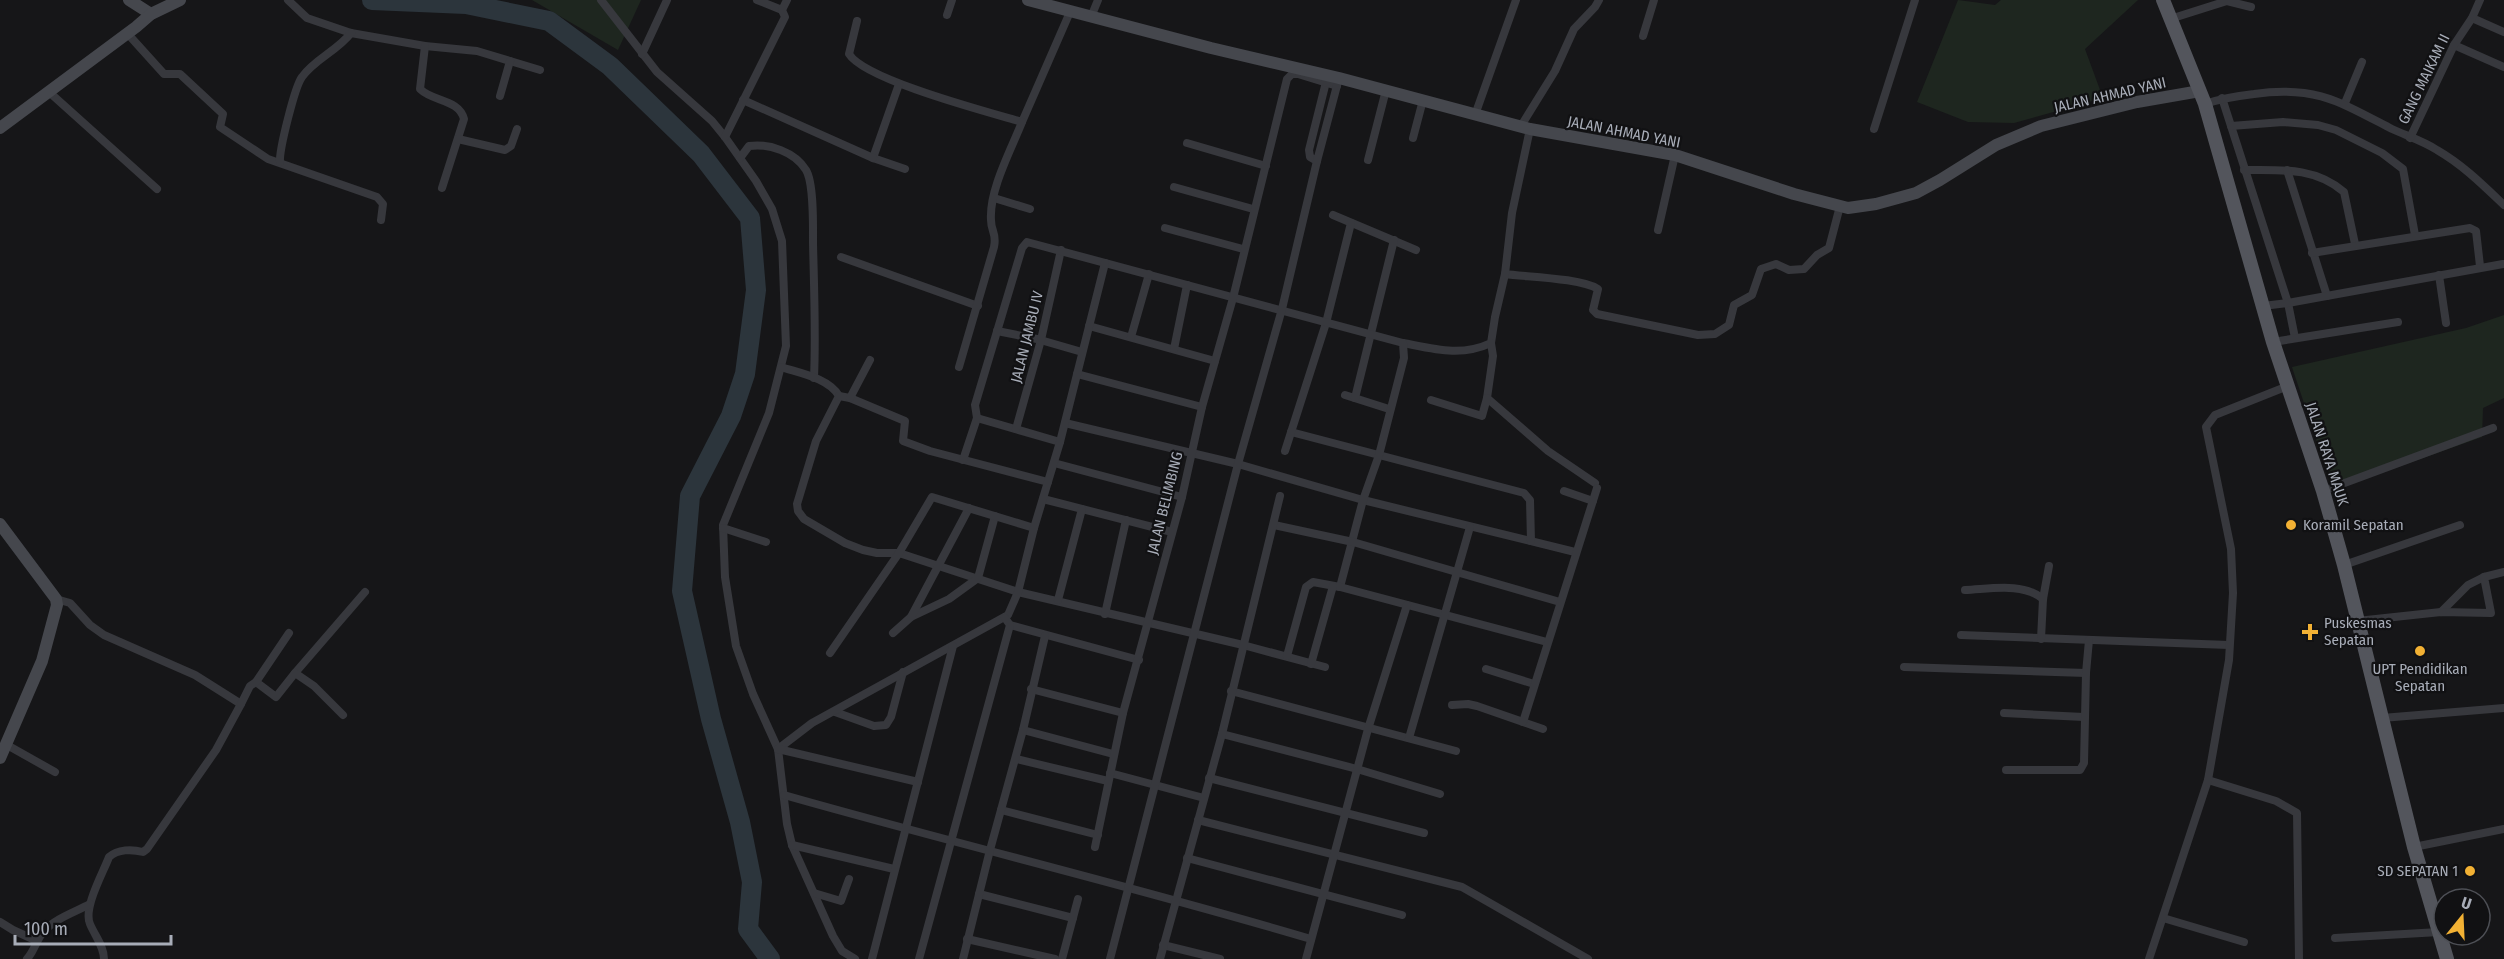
<svg xmlns="http://www.w3.org/2000/svg" width="2504" height="959" viewBox="0 0 2504 959" font-family="'Fira Sans Condensed',sans-serif">
	<rect width="100%" height="100%" fill="#161618"/>
	<g fill="#1e261f">
		<path d="M 532,0 L 641,0 L 618,50 Z"/>
		<path d="M 1958,0 L 1995,5 L 2001,0 L 2138,0 L 2085,49 L 2103,98 L 2014,123 L 1968,122 L 1917,102 Z"/>
		<path d="M 2504,315 L 2504,398 L 2483,408 L 2482,437 L 2333,490 L 2292,367 L 2466,328 Z"/>
	</g>
	<g fill="none" stroke-linecap="round" stroke-linejoin="round">
		<path stroke="#2c353c" stroke-width="20" d="M 372,0 L 466,4 L 549,21 L 610,66 L 701,154 L 750,218 L 756,290 L 745,374 L 731,416 L 690,496 L 682,591 L 711,719 L 740,822 L 752,882 L 748,929 L 770,959"/>
		<g stroke="#37383d" stroke-width="8">
			<path d="M 288,0 L 307,18 L 351,33 L 425,46 L 477,51 L 540,70"/>
			<path d="M 601,0 L 657,72 L 712,121 L 725,137 L 756,181 L 772,209 L 782,241 L 786,346 L 769,413 L 723,525 L 725,577 L 736,646 L 753,694 L 778,749 L 787,824 L 792,845 L 833,936 L 842,951 L 855,959"/>
			<path d="M 757,0 L 782,10"/>
			<path d="M 947,15 L 952,0"/>
			<path d="M 1091,17 L 1098,0"/>
			<path d="M 2472,18 L 2504,32"/>
			<path d="M 2170,19 L 2227,1 L 2251,7"/>
			<path d="M 857,21 L 849,54 C 865,80 988,112 1022,122 L 1070,12"/>
			<path d="M 127,33 L 164,74 L 180,74 L 223,114 L 220,127 L 268,159 L 377,197 L 383,204 L 381,220"/>
			<path d="M 1643,36 L 1654,0"/>
			<path d="M 2454,45 L 2504,67"/>
			<path d="M 425,46 L 420,89 C 433,102 459,99 464,119 L 442,188"/>
			<path d="M 642,54 L 667,0"/>
			<path d="M 899,84 L 873,158 L 905,169"/>
			<path d="M 49,92 L 157,189"/>
			<path d="M 500,96 L 510,61"/>
			<path d="M 2222,98 L 2288,303 L 2295,338"/>
			<path d="M 743,100 L 873,158"/>
			<path d="M 2345,103 L 2362,62"/>
			<path d="M 2205,104 C 2222,98 2237,96 2254,94 C 2315,85 2340,102 2392,129 C 2407,136 2423,141 2437,150 C 2463,165 2483,185 2504,205"/>
			<path d="M 1475,115 L 1516,0"/>
			<path d="M 1521,126 L 1555,71 L 1574,29 L 1595,7 L 1599,0"/>
			<path d="M 2231,126 L 2283,122 L 2318,125 L 2336,130 L 2382,153 L 2403,169 L 2415,235"/>
			<path d="M 1874,129 L 1915,0"/>
			<path d="M 725,137 L 785,17 L 782,10 L 787,0"/>
			<path d="M 1413,138 L 1423,100"/>
			<path d="M 2410,138 L 2454,45 L 2472,18 L 2480,0"/>
			<path d="M 458,139 L 505,150 L 511,146 L 517,129"/>
			<path d="M 1187,143 L 1266,166"/>
			<path d="M 740,158 L 749,146 C 769,143 795,152 806,170 C 814,183 813,226 813,243 C 814,288 816,333 814,378"/>
			<path d="M 1368,160 L 1386,90"/>
			<path d="M 1317,161 L 1310,157 L 1309,150 L 1326,82"/>
			<path d="M 280,162 C 279,150 295,86 302,77 C 315,59 337,51 351,33"/>
			<path d="M 2244,170 C 2281,170 2315,167 2344,192 L 2355,244"/>
			<path d="M 2287,170 L 2327,296"/>
			<path d="M 1174,187 L 1253,209"/>
			<path d="M 994,198 L 1030,209"/>
			<path d="M 1333,215 L 1416,250"/>
			<path d="M 1165,228 L 1243,249"/>
			<path d="M 1658,230 L 1675,155"/>
			<path d="M 2312,253 L 2470,228 L 2476,231 L 2480,266"/>
			<path d="M 841,257 L 978,306"/>
			<path d="M 1505,274 C 1527,277 1581,278 1598,289 L 1593,310 L 1597,314 L 1698,335 L 1715,334 L 1729,325 L 1734,305 L 1752,295 L 1761,269 L 1776,264 L 1789,270 L 1804,269 L 1817,255 L 1829,248 L 1840,206"/>
			<path d="M 2439,275 L 2446,323"/>
			<path d="M 2263,306 L 2288,303 L 2503,264"/>
			<path d="M 1089,326 L 1215,361"/>
			<path d="M 997,331 L 1037,339 L 1082,352"/>
			<path d="M 1131,337 L 1149,274"/>
			<path d="M 2273,342 L 2398,322"/>
			<path d="M 1403,343 C 1434,349 1461,357 1491,343 L 1495,317 L 1505,274 L 1512,213 L 1530,129"/>
			<path d="M 1491,343 L 1493,356 L 1487,398 L 1548,451 L 1595,483"/>
			<path d="M 1174,349 L 1187,285"/>
			<path d="M 781,367 C 799,373 829,378 839,396 L 816,441 L 797,504 L 798,511 L 804,519 L 845,543 L 863,550 L 877,553 L 899,553 L 1018,592 L 1243,645 L 1325,667"/>
			<path d="M 959,367 L 994,247 C 997,233 991,232 991,220 C 989,190 1011,150 1022,122"/>
			<path d="M 1077,374 L 1202,407"/>
			<path d="M 1345,395 L 1389,409"/>
			<path d="M 839,396 L 850,398 L 905,421 L 903,441 L 930,451 L 1048,482"/>
			<path d="M 850,398 L 870,360"/>
			<path d="M 1355,398 L 1394,240"/>
			<path d="M 1431,400 L 1482,416 L 1487,398"/>
			<path d="M 977,418 L 1060,442"/>
			<path d="M 1065,423 L 1238,464 L 1363,500 L 1575,552"/>
			<path d="M 1016,429 L 1041,340 L 1061,250"/>
			<path d="M 1291,432 L 1524,493 L 1530,500 L 1531,541"/>
			<path d="M 1285,451 L 1326,323 L 1351,223"/>
			<path d="M 963,460 L 977,418 L 975,405 L 1022,248 L 1027,242 L 1403,343 L 1404,358 L 1379,455 L 1363,500 L 1340,587"/>
			<path d="M 1054,463 L 1182,497"/>
			<path d="M 1564,491 L 1593,501"/>
			<path d="M 2323,491 L 2493,428"/>
			<path d="M 1043,499 L 1172,532"/>
			<path d="M 1274,525 L 1353,542 L 1560,602"/>
			<path d="M 723,528 L 766,542"/>
			<path d="M 2344,565 L 2460,525"/>
			<path d="M 1965,590 C 1990,589 2023,582 2043,599"/>
			<path d="M 56,599 L 70,603 L 90,625 L 104,635 L 195,675 L 241,704 L 216,750 L 147,849 L 143,852 C 132,849 118,849 109,857 C 103,873 83,908 90,924 C 95,936 104,946 104,959"/>
			<path d="M 1058,600 L 1082,509"/>
			<path d="M 2441,612 L 2468,585 L 2484,577"/>
			<path d="M 1105,614 L 1126,520"/>
			<path d="M 911,617 L 949,599 L 978,578 L 995,516"/>
			<path d="M 2357,621 L 2441,612 L 2491,613 L 2484,577 L 2504,572"/>
			<path d="M 1010,625 L 1139,660"/>
			<path d="M 893,633 L 911,617 L 969,508"/>
			<path d="M 1961,635 L 2229,645"/>
			<path d="M 2041,639 L 2043,599 L 2049,566"/>
			<path d="M 830,653 L 899,553 L 932,497 L 1034,528"/>
			<path d="M 1287,656 L 1306,587 L 1313,582 L 1340,587 L 1547,642"/>
			<path d="M 1311,664 L 1333,586"/>
			<path d="M 1904,667 L 2086,673"/>
			<path d="M 1486,669 L 1534,684"/>
			<path d="M 295,673 L 365,592"/>
			<path d="M 256,682 L 276,697 L 295,673 L 314,686 L 343,715"/>
			<path d="M 1031,689 L 1123,713"/>
			<path d="M 1231,691 L 1456,751"/>
			<path d="M 241,704 L 250,686 L 256,682 L 289,633"/>
			<path d="M 1452,705 L 1468,704 L 1477,706 L 1543,729"/>
			<path d="M 835,712 L 874,726 L 886,725 L 891,717 L 903,672"/>
			<path d="M 2004,713 L 2084,717"/>
			<path d="M 2382,718 L 2504,708"/>
			<path d="M 1523,722 L 1597,488"/>
			<path d="M 1023,730 L 1113,754"/>
			<path d="M 1222,734 L 1357,769 L 1440,794"/>
			<path d="M 1409,738 L 1470,527"/>
			<path d="M 7,745 L 55,772"/>
			<path d="M 778,749 L 812,723 L 1008,615 L 1018,592 L 1034,528 L 1060,442 L 1105,263"/>
			<path d="M 778,749 L 918,782"/>
			<path d="M 1016,759 L 1108,781"/>
			<path d="M 2006,770 L 2080,770 L 2084,763 L 2086,673 L 2089,640"/>
			<path d="M 1110,773 L 1204,798"/>
			<path d="M 1209,778 L 1424,833"/>
			<path d="M 2208,780 L 2276,801 L 2297,813 L 2299,959"/>
			<path d="M 784,795 C 960,845 1136,887 1311,939"/>
			<path d="M 1001,810 L 1098,835"/>
			<path d="M 1198,820 L 1462,887 L 1588,959"/>
			<path d="M 792,845 L 894,869"/>
			<path d="M 1095,847 L 1123,713 L 1182,497 L 1202,407 L 1233,298 L 1287,79 L 1292,74 L 1298,74 L 1337,86"/>
			<path d="M 2414,847 L 2504,829"/>
			<path d="M 1187,858 L 1402,915"/>
			<path d="M 814,893 L 841,901 L 849,879"/>
			<path d="M 979,894 L 1073,918"/>
			<path d="M 2163,918 L 2244,942"/>
			<path d="M 0,922 L 13,930 L 37,941"/>
			<path d="M 2335,938 L 2439,932"/>
			<path d="M 967,939 L 1055,959"/>
			<path d="M 1163,945 L 1220,959"/>
			<path d="M 27,959 C 35,950 36,940 44,931 C 56,918 75,912 90,904"/>
			<path d="M 872,959 L 953,646"/>
			<path d="M 919,959 L 1010,625 L 1005,618"/>
			<path d="M 963,959 L 990,850 L 1023,730 L 1045,636"/>
			<path d="M 1062,959 L 1078,899"/>
			<path d="M 1110,959 L 1238,464 L 1282,309 L 1317,161 L 1339,78"/>
			<path d="M 1160,959 L 1222,734 L 1280,496"/>
			<path d="M 1306,959 L 1368,729 L 1407,605"/>
			<path d="M 2149,959 L 2208,780 L 2229,660 L 2233,593 L 2231,549 L 2206,427 L 2215,415 L 2288,386"/>
		</g>
		<g stroke="#45474d" stroke-width="12">
			<path d="M 129,0 L 151,14"/>
			<path d="M 1028,0 L 1211,48 L 1339,78 L 1530,129 L 1675,155 L 1794,194 L 1848,208 L 1876,204 L 1916,193 L 1940,180 L 1996,145 L 2041,126 L 2137,102 L 2200,91"/>
			<path d="M 0,128 L 136,27 L 151,14 L 180,0"/>
			<path d="M 0,524 L 56,599 L 57,605 L 42,661 L 0,758"/>
		</g>
		<path stroke="#53555c" stroke-width="14" d="M 2163,0 L 2205,104 L 2273,342 L 2323,491 L 2344,565 L 2414,847 L 2447,959"/>
	</g>
	<g fill="#f2b134" stroke="#111113" stroke-width="2">
		<circle cx="2291" cy="525" r="6"/>
		<path d="M2307 623h6v6h6v6h-6v6h-6v-6h-6v-6h6z"/>
		<circle cx="2420" cy="651" r="6"/>
		<circle cx="2470" cy="871" r="6"/>
	</g>
	<g text-anchor="middle" stroke-width="4.5" stroke-linejoin="round" paint-order="stroke">
		<g font-size="15" fill="#a8adb8" stroke="#111113">
			<text transform="translate(2424 79) rotate(-64)" y="5">GANG MAIKAM II</text>
			<text transform="translate(2110 95) rotate(-13)" y="5">JALAN AHMAD YANI</text>
			<text transform="translate(1624 132) rotate(11)" y="5">JALAN AHMAD YANI</text>
			<text transform="translate(1027 337) rotate(-76)" y="5">JALAN JAMBU IV</text>
			<text transform="translate(2327 454) rotate(72)" y="5">JALAN RAYA MAUK</text>
			<text transform="translate(1165 503) rotate(-76)" y="5">JALAN BELIMBING</text>
		</g>
		<g font-size="15" fill="#a8adb8" stroke="#111113" text-anchor="start">
			<text x="2303" y="530">Koramil Sepatan</text>
			<text x="2324" y="628">Puskesmas<tspan x="2324" dy="17">Sepatan</tspan></text>
			<text x="2420" y="674" text-anchor="middle">UPT Pendidikan<tspan x="2420" dy="17">Sepatan</tspan></text>
			<text x="2458" y="876" text-anchor="end">SD SEPATAN 1</text>
		</g>
	</g>
	<g transform="translate(2462 917) rotate(18)"><circle r="28" fill="#111113" stroke="#4d4f55" stroke-width="1.5"/>
	<path d="M0-4.5L10 22L0 15L-10 22Z" fill="#f2b134"/>
	<text y="-9" font-size="16" font-weight="bold" text-anchor="middle" fill="#a8adb8">U</text>
	</g>
	<path d="M15 935v9h156v-9" fill="none" stroke="#a8adb8" stroke-width="3"/>
	<text x="24" y="935" font-size="18" fill="#a8adb8" stroke="#111113" stroke-width="4.5" paint-order="stroke">100 m</text>
</svg>
